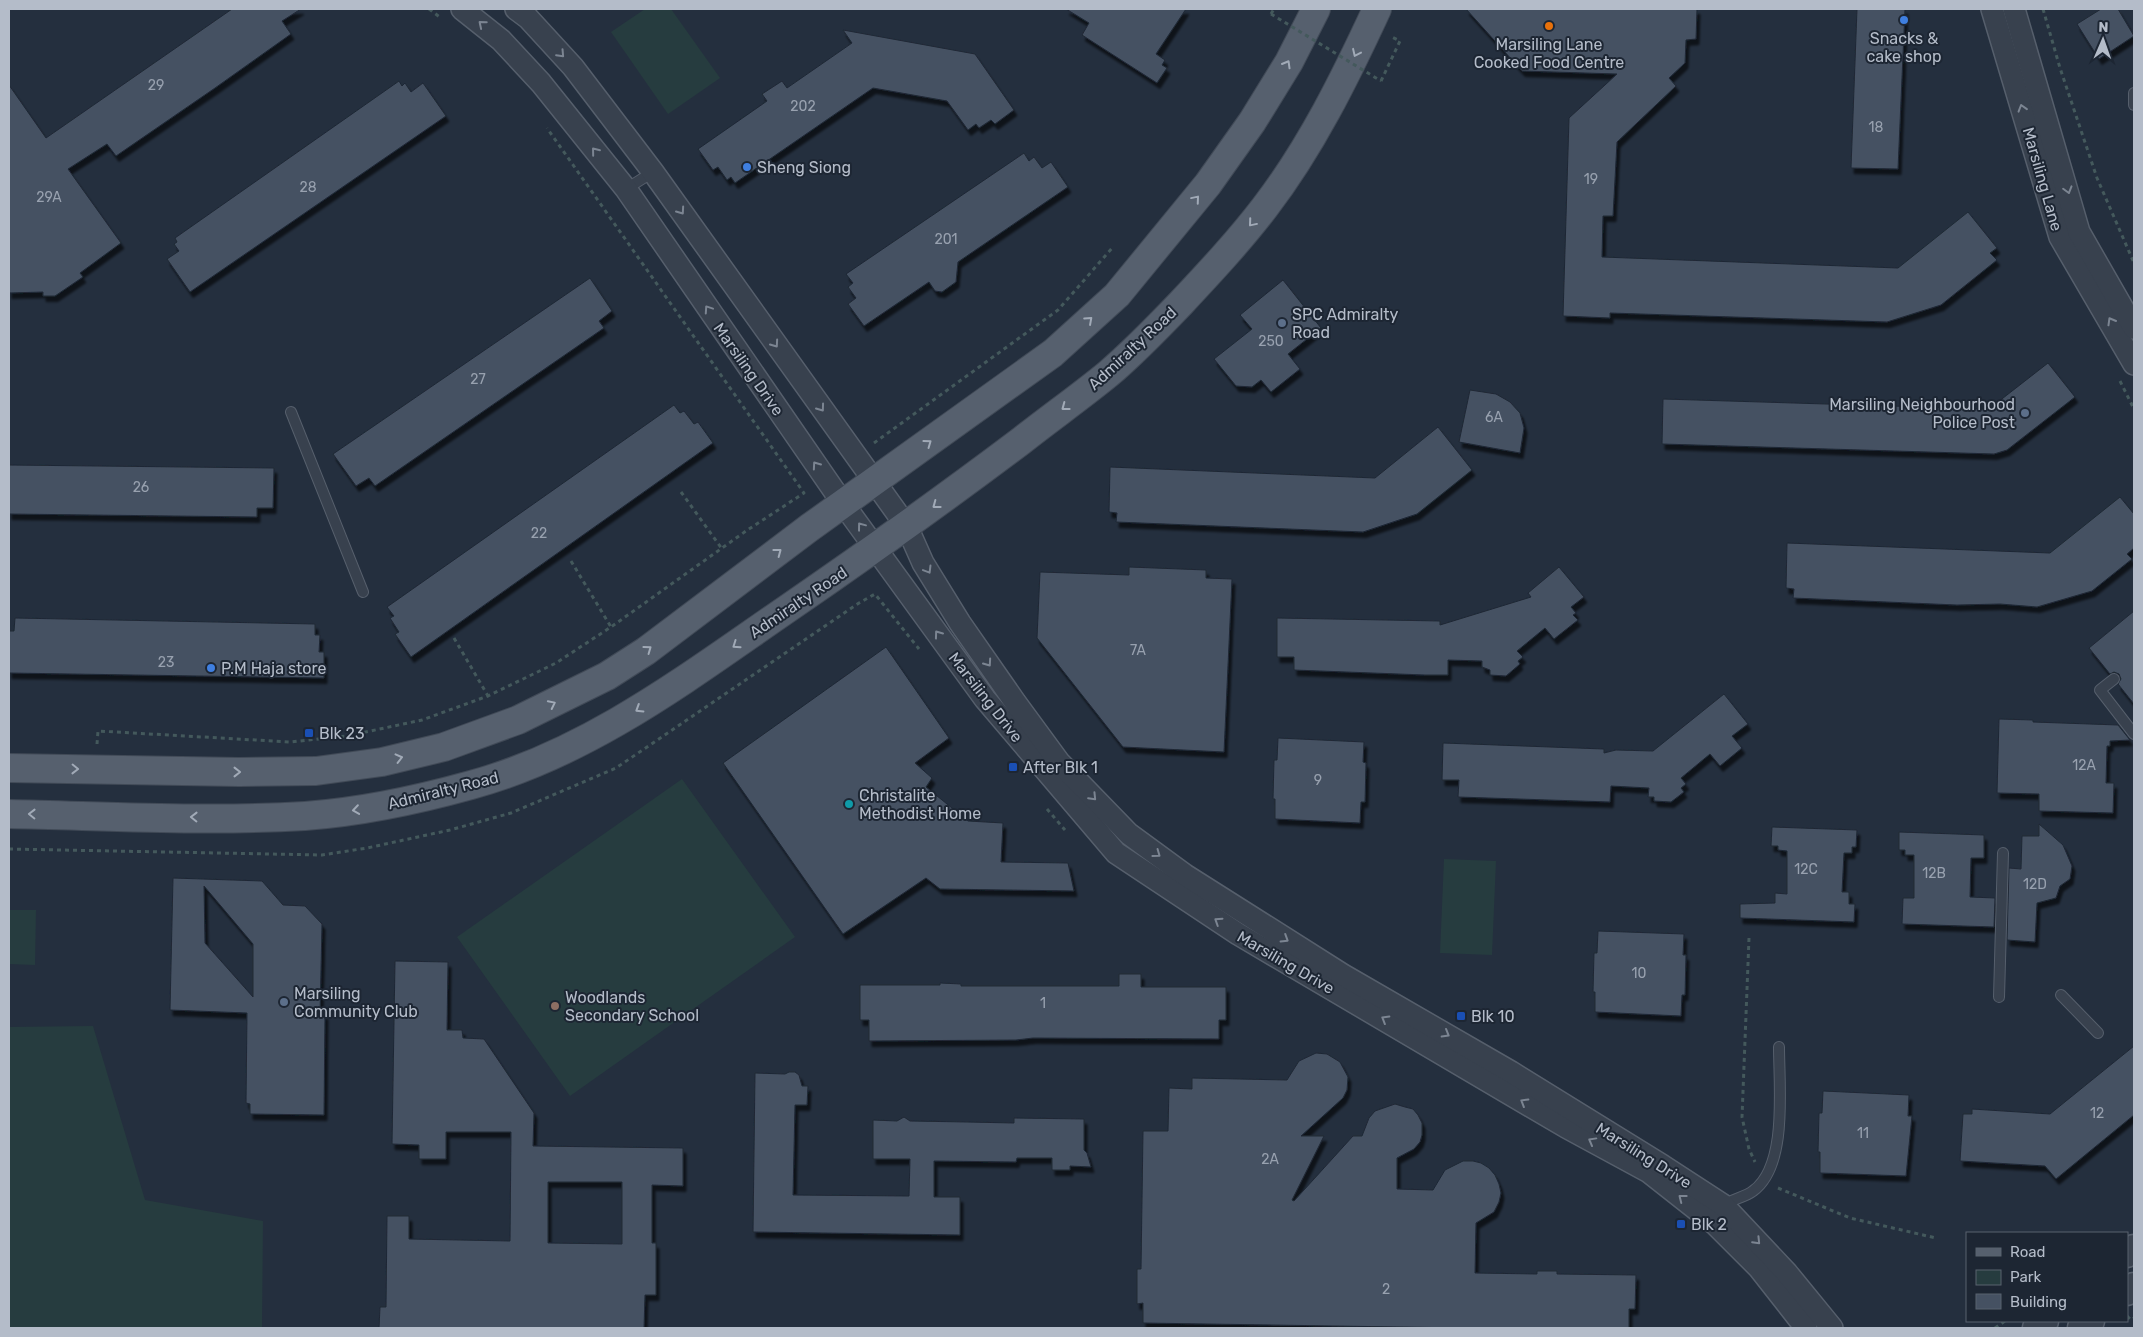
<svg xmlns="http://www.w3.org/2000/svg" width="2143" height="1337" viewBox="0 0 2143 1337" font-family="Rubik,sans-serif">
	<defs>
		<filter id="shadow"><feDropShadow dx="3" dy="5.5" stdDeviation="1" flood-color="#0009"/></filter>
	</defs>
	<rect width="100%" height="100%" fill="#242f3e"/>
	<g fill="#263c3f">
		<path d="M 645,9 L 671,9 L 720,78 L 668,114 L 611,32 Z"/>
		<path d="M 682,779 L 795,937 L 570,1096 L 457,937 Z"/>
		<path d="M 1444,859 L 1496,861 L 1492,955 L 1440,953 Z"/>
		<path d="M 9,910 L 36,910 L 35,965 L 9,964 Z"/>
		<path d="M 93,1026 L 145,1200 L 263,1221 L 262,1328 L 9,1328 L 9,1027 Z"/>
	</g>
	<g fill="#455162" stroke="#1f2835" fill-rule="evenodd" filter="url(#shadow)">
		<path d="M 232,9 L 301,9 L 282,21 L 291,34 L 215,88 L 116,156 L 107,144 L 68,169 L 121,243 L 80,273 L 83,277 L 55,296 L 43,296 L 43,292 L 9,293 L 9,85 L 46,138 Z"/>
		<path d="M 1066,9 L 1186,9 L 1156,54 L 1165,60 L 1162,65 L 1167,68 L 1157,83 L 1082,35 L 1089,23 Z"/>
		<path d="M 1466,9 L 1697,9 L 1696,39 L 1686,40 L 1685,63 L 1669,78 L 1676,86 L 1617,142 L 1613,216 L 1603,216 L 1602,257 L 1898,268 L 1968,212 L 1997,248 L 1990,253 L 1997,260 L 1941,305 L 1887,322 L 1610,313 L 1610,318 L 1563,316 L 1569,118 L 1617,74 L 1522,71 Z"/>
		<path d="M 1857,9 L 1905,9 L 1898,169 L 1851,168 Z"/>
		<path d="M 2101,9 L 2118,9 L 2134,36 L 2099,59 L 2077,24 Z"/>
		<path d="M 843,30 L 975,54 L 1014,110 L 995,124 L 991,120 L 979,128 L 976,124 L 968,130 L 947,101 L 873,88 L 735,183 L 731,177 L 727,180 L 718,167 L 713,170 L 698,149 L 767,101 L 762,94 L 782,81 L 787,88 L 852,43 Z"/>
		<path d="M 399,81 L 402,86 L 405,83 L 411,92 L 423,83 L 446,116 L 190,292 L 167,259 L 179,251 L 174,244 L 177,242 L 175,238 Z"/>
		<path d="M 1024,153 L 1029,161 L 1034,157 L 1042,168 L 1051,162 L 1068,187 L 958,262 L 956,282 L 942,292 L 935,291 L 929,282 L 864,326 L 848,304 L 856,298 L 848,287 L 853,283 L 846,274 Z"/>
		<path d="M 590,278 L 612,311 L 599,321 L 604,328 L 375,486 L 369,478 L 356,486 L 333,454 Z"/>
		<path d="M 1283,280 L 1321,328 L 1288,354 L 1300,369 L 1271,392 L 1261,380 L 1252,387 L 1236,386 L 1214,359 L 1252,329 L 1240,315 Z"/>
		<path d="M 2048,363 L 2075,397 L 2007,450 L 1994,454 L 1662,444 L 1663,399 L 1989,409 Z"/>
		<path d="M 1470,390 L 1496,394 L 1510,402 L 1520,413 L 1524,428 L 1520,453 L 1459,442 Z"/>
		<path d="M 674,405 L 680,413 L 684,411 L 694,424 L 698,422 L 713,443 L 411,657 L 395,634 L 399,632 L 390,618 L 394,616 L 387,607 Z"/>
		<path d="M 1438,427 L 1472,470 L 1417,514 L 1363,532 L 1116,522 L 1117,513 L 1109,512 L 1110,467 L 1375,478 Z"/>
		<path d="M 9,465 L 274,468 L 273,508 L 257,508 L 257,517 L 9,514 Z"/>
		<path d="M 2120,497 L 2134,514 L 2134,548 L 2127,554 L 2132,559 L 2092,591 L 2037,607 L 2000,604 L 1957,605 L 1793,598 L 1794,589 L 1786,588 L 1787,543 L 2050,553 Z"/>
		<path d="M 1129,567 L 1206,570 L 1206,578 L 1232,579 L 1224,752 L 1123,747 L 1037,638 L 1040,572 L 1129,575 Z"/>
		<path d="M 1559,567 L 1584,597 L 1571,607 L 1576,613 L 1573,615 L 1578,620 L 1554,639 L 1545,628 L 1517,651 L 1523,657 L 1518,661 L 1520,664 L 1506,676 L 1490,675 L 1490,670 L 1482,667 L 1482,661 L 1448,660 L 1448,675 L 1425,675 L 1294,670 L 1294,657 L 1277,657 L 1277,618 L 1440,621 L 1440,625 L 1531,597 L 1528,593 Z"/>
		<path d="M 2134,611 L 2134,704 L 2118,684 L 2121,679 L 2119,674 L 2114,672 L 2110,674 L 2089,648 Z"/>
		<path d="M 15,618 L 315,624 L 315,635 L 320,635 L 319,652 L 324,652 L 324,678 L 9,673 L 9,631 L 14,631 Z"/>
		<path d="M 886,647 L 949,738 L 915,763 L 932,778 L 926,787 L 968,821 L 1003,823 L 1001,862 L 1068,863 L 1074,891 L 940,889 L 926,878 L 843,934 L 723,763 Z"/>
		<path d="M 1724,694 L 1748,724 L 1732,736 L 1742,748 L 1720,766 L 1710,754 L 1681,778 L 1686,784 L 1681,788 L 1684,792 L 1671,802 L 1654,801 L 1654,797 L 1648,797 L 1649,788 L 1611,786 L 1610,802 L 1458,797 L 1459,780 L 1442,780 L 1443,743 L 1604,749 L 1604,753 L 1616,750 L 1653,751 Z"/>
		<path d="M 1999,719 L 2033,720 L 2033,722 L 2118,725 L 2130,740 L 2110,741 L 2110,746 L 2107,746 L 2106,783 L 2114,783 L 2113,813 L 2039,811 L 2039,794 L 1997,793 Z"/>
		<path d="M 1278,738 L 1364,742 L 1363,762 L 1366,763 L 1365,802 L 1361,802 L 1360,823 L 1275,819 L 1275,799 L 1273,799 L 1274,760 L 1277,760 Z"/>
		<path d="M 2039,824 L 2063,845 L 2072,866 L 2070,879 L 2060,886 L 2056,898 L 2037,903 L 2035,942 L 2007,940 L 2009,868 L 2021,869 L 2022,836 L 2039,836 Z"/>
		<path d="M 1772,827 L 1857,830 L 1856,847 L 1852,847 L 1852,853 L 1844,853 L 1842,892 L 1849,892 L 1849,904 L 1855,904 L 1854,922 L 1740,918 L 1740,904 L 1775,903 L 1775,893 L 1787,894 L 1787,851 L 1778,850 L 1778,846 L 1771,846 Z"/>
		<path d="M 1899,832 L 1984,835 L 1984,858 L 1971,858 L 1970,897 L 1995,898 L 1994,927 L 1902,924 L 1903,898 L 1914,898 L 1914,855 L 1905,855 L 1905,850 L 1899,850 Z"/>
		<path d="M 173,878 L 262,881 L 283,905 L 305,906 L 322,924 L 320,1014 L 325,1014 L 324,1115 L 250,1114 L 250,1104 L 246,1103 L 247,1013 L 170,1010 ZM 204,886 L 253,944 L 253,997 L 205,943 Z"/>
		<path d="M 1598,931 L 1684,934 L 1683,955 L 1686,955 L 1685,995 L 1682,995 L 1681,1016 L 1595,1012 L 1595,992 L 1593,992 L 1594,953 L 1597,953 Z"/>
		<path d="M 395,961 L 448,962 L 447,1030 L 462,1030 L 463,1038 L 484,1039 L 534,1113 L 533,1146 L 683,1148 L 683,1186 L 652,1185 L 652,1243 L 656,1243 L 656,1295 L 645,1295 L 644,1328 L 379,1328 L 380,1307 L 386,1307 L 387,1216 L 409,1216 L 409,1239 L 510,1241 L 511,1132 L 446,1132 L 446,1159 L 419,1159 L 419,1145 L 392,1144 ZM 548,1182 L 622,1182 L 622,1244 L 548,1243 Z"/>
		<path d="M 1119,974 L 1141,974 L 1141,987 L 1226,987 L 1226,1020 L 1219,1020 L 1219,1039 L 1033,1038 L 1016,1040 L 869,1041 L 869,1020 L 860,1020 L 860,985 L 940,985 L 940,983 L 961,984 L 961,986 L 1119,986 Z"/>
		<path d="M 2134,1046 L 2134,1115 L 2056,1179 L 2045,1166 L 1960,1161 L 1963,1114 L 1972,1114 L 1972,1109 L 2050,1114 Z"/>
		<path d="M 1316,1053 L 1327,1054 L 1340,1062 L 1348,1077 L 1347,1090 L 1343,1098 L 1301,1136 L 1324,1136 L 1292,1200 L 1294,1201 L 1353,1136 L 1362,1136 L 1369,1118 L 1375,1111 L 1395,1104 L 1405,1107 L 1413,1109 L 1418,1115 L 1422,1123 L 1422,1135 L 1420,1142 L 1414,1149 L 1397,1158 L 1397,1189 L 1433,1190 L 1445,1170 L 1463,1161 L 1473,1161 L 1481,1163 L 1489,1168 L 1495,1175 L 1499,1184 L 1501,1193 L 1499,1202 L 1494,1212 L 1476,1223 L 1475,1273 L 1537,1274 L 1537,1271 L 1557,1271 L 1557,1274 L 1636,1275 L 1635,1309 L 1629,1309 L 1629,1328 L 1463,1328 L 1143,1323 L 1143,1303 L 1137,1304 L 1137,1269 L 1141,1269 L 1143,1131 L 1168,1131 L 1169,1088 L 1192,1089 L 1192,1078 L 1287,1080 L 1299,1061 Z"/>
		<path d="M 789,1072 L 795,1072 L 799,1075 L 802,1086 L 808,1086 L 807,1105 L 795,1105 L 793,1195 L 909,1196 L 910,1159 L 873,1159 L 873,1120 L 897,1121 L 904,1117 L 910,1121 L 967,1122 L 1014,1123 L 1014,1118 L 1084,1119 L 1084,1150 L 1087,1153 L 1091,1167 L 1070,1166 L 1070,1170 L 1052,1170 L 1052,1158 L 1017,1158 L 1016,1162 L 934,1161 L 934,1197 L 960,1197 L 960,1235 L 753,1232 L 755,1073 L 785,1074 Z"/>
		<path d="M 1823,1091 L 1909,1095 L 1908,1116 L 1912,1116 L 1906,1176 L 1820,1173 L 1820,1152 L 1818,1152 L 1819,1113 L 1822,1113 Z"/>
	</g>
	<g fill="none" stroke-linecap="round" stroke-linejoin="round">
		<g stroke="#565f6c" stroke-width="12">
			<g id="service">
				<path d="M 2134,93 L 2134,105"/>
				<path d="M 626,189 L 653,172"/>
				<path d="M 291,412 L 363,592"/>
				<path d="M 2114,679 L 2100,690 L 2134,734"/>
				<path d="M 2061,995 L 2098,1033"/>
				<path d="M 1999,997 L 2003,853"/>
				<path d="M 1722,1207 C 1730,1199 1744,1198 1753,1191 C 1788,1166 1779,1087 1779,1047"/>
			</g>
		</g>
		<g stroke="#565f6c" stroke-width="24">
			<g id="minor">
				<path d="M 462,9 L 501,40 L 541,83 L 626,189 L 844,505 L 985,699 L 1116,853 L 1238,934 L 1566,1127 L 1649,1172 L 1715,1224 L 1759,1268 L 1806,1328"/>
				<path d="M 516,9 L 528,18 L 573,67 L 653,172 L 907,527 L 923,563 L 960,623 L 1015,702 L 1059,762 L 1129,834 L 1185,875 L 1343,975 L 1511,1072 L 1663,1166 L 1723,1205 L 1787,1273 L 1832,1328"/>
				<path d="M 1992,9 L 2060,237 L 2134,364"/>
				<path d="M 2014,9 L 2079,232 L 2134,328"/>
			</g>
		</g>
		<g stroke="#565f6c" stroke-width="29">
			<g id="tertiary">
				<path d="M 2127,1254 L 2134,1248"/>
				<path d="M 2127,1292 L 2134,1286"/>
				<path d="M 2036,1328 L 2045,1321"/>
				<path d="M 2081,1328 L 2091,1321"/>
			</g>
		</g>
		<g stroke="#414a57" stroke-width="30">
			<g id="primary">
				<path d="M 9,768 L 239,772 L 316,771 L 382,762 L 444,747 L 518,720 L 607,676 L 646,651 L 809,528 L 1053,353 L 1117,295 L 1208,184 L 1252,122 L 1289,62 L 1316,9"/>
				<path d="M 9,814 C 107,816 207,822 305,816 C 361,812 417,800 471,785 C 589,753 688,677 787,609 C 867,554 944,499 1021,441 C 1050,418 1080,397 1108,374 C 1134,352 1158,327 1181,303 C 1210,272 1239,241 1265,207 C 1311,147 1345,78 1377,9"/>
			</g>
		</g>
		<g stroke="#44595c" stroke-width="3" stroke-dasharray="4 4" stroke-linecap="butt">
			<path d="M 429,9 L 441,18"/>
			<path d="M 2043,9 L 2060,68 L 2097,178 L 2134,263"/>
			<path d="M 1271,14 L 1274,9"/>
			<path d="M 1381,81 L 1400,41 L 1390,36"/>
			<path d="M 2120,381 L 2134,409"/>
			<path d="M 874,443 L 1058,310 L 1113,247"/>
			<path d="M 681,492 L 722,549"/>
			<path d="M 571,561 L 611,627"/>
			<path d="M 454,638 L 488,696"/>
			<path d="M 97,744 L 98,731 L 290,742 L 347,736 L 422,720 L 488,696 L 556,663 L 611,627 L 746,531 L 804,493 L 547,128"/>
			<path d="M 1047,809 L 1065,830"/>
			<path d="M 9,849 L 322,855 L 367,848 L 450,830 L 511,813 L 616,768 L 859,603 L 875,594 L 919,649"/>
			<path d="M 1749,938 L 1742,1117 L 1749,1149 L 1755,1162"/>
			<path d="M 1778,1188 L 1850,1218 L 1936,1238"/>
			<path d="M 2127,1316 L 2131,1320 L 2134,1318"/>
			<path d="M 1995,1328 L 2005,1321"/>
		</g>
		<use href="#service" stroke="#38414e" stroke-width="10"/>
		<use href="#minor" stroke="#38414e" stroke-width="21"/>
		<use href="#tertiary" stroke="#38414e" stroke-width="26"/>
		<use href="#primary" stroke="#56606e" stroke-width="28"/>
		<path stroke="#44595c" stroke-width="3" stroke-dasharray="4 4" stroke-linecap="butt" d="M 1271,14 L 1381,81"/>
	</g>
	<defs><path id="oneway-chevron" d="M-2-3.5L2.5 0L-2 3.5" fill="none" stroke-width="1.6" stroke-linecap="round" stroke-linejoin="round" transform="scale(1.25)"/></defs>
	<g stroke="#7c8592">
		<use href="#oneway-chevron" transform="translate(482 24) rotate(-140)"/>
		<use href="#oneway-chevron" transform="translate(561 54) rotate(47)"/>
		<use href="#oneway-chevron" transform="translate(2022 108) rotate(-107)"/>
		<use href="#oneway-chevron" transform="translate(595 151) rotate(-129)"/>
		<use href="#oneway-chevron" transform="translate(2068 190) rotate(74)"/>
		<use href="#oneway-chevron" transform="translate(681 211) rotate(55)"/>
		<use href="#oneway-chevron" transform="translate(708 309) rotate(-124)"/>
		<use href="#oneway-chevron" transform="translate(2111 321) rotate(-120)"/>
		<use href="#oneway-chevron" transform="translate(775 344) rotate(55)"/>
		<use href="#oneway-chevron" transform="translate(821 408) rotate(54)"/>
		<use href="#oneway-chevron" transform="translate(816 465) rotate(-125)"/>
		<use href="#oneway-chevron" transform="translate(861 526) rotate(-127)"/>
		<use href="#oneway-chevron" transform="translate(928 570) rotate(59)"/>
		<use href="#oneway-chevron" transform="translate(938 634) rotate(-126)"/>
		<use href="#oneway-chevron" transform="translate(988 663) rotate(55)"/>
		<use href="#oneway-chevron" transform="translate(1093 797) rotate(46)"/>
		<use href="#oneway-chevron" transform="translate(1157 854) rotate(36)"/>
		<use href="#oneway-chevron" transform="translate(1218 921) rotate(-147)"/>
		<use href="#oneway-chevron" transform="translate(1285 939) rotate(32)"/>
		<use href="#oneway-chevron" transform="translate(1385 1019) rotate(-149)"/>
		<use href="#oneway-chevron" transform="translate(1446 1034) rotate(30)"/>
		<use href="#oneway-chevron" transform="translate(1524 1102) rotate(-149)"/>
		<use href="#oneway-chevron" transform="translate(1592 1141) rotate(-151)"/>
		<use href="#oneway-chevron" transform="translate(1682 1198) rotate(-142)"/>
		<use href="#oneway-chevron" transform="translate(1757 1241) rotate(46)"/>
	</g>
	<g stroke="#a1aab7">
		<use href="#oneway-chevron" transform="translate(1356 53) rotate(115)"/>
		<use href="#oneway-chevron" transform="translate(1287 64) rotate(-60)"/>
		<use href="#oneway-chevron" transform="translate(1196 199) rotate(-50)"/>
		<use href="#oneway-chevron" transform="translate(1252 223) rotate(130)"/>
		<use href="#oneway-chevron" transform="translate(1089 320) rotate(-42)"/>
		<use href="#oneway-chevron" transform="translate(1065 407) rotate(143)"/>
		<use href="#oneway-chevron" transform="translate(928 443) rotate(-36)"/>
		<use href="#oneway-chevron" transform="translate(936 505) rotate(143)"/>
		<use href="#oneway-chevron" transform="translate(778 552) rotate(-37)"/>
		<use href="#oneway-chevron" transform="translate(736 645) rotate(145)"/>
		<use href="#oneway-chevron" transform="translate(648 649) rotate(-36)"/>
		<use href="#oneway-chevron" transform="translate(552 704) rotate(-26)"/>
		<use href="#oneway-chevron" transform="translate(639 709) rotate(148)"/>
		<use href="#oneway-chevron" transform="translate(399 758) rotate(-14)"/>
		<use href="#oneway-chevron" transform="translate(75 769) rotate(1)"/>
		<use href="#oneway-chevron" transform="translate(237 772)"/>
		<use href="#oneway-chevron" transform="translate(356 810) rotate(172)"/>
		<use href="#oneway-chevron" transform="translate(32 814) rotate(-179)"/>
		<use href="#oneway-chevron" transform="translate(194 817) rotate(-179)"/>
	</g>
	<g fill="#3f7fe0" stroke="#1d2633" stroke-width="2">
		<circle cx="1904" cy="20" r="5"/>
		<circle cx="747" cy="167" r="5"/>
		<circle cx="211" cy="668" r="5"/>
	</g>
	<circle fill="#e8710a" stroke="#1d2633" stroke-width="2" cx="1549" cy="26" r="5"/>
	<g fill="#5c6f8a" stroke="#1d2633" stroke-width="2">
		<circle cx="1282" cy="323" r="5"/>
		<circle cx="2025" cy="413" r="5"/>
		<circle cx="284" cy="1002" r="5"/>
	</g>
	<g fill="#1a4fb4" stroke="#1d2633" stroke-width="2">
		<rect x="304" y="728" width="10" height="10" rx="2.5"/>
		<rect x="1008" y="762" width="10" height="10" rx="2.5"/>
		<rect x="1456" y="1011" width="10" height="10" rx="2.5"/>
		<rect x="1676" y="1219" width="10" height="10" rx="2.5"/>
	</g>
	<circle fill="#0f9aa8" stroke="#1d2633" stroke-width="2" cx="849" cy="804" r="5"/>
	<circle fill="#8d6e63" stroke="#1d2633" stroke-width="2" cx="555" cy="1006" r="5"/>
	<g text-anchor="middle" stroke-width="4" stroke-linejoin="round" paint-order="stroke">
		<g font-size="14" fill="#98a1af">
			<text x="156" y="90">29</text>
			<text x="803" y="111">202</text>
			<text x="1876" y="132">18</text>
			<text x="1591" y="184">19</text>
			<text x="308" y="192">28</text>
			<text x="49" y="202">29A</text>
			<text x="946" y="244">201</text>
			<text x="1271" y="346">250</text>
			<text x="478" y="384">27</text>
			<text x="1494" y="422">6A</text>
			<text x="141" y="492">26</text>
			<text x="539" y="538">22</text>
			<text x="1138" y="655">7A</text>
			<text x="166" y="667">23</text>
			<text x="2084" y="770">12A</text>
			<text x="1318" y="785">9</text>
			<text x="1806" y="874">12C</text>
			<text x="1934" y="878">12B</text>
			<text x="2035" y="889">12D</text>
			<text x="1639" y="978">10</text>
			<text x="1043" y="1008">1</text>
			<text x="2097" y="1118">12</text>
			<text x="1863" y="1138">11</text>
			<text x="1270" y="1164">2A</text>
			<text x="1386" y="1294">2</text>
		</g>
		<g font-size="16" fill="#b4bcc9" stroke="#1d2633" text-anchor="start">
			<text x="1904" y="44" text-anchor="middle">Snacks &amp;<tspan x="1904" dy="18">cake shop</tspan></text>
			<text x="1549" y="50" text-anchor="middle">Marsiling Lane<tspan x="1549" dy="18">Cooked Food Centre</tspan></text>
			<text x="757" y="173">Sheng Siong</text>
			<text x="1292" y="320">SPC Admiralty<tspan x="1292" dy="18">Road</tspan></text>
			<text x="2015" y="410" text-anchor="end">Marsiling Neighbourhood<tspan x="2015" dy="18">Police Post</tspan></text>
			<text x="221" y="674">P.M Haja store</text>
			<text x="319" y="739">Blk 23</text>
			<text x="1023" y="773">After Blk 1</text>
			<text x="859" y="801">Christalite<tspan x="859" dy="18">Methodist Home</tspan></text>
			<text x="294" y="999">Marsiling<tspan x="294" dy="18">Community Club</tspan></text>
			<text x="565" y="1003">Woodlands<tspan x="565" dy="18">Secondary School</tspan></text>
			<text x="1471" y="1022">Blk 10</text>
			<text x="1691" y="1230">Blk 2</text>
		</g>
		<g font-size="16" fill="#b4bcc9" stroke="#1d2633">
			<text transform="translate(2043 179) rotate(74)" y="6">Marsiling Lane</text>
			<text transform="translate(1132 348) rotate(-43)" y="6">Admiralty Road</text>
			<text transform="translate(749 369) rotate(55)" y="6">Marsiling Drive</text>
			<text transform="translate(798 602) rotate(-34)" y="6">Admiralty Road</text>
			<text transform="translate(986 697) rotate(52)" y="6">Marsiling Drive</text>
			<text transform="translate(443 790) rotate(-14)" y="6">Admiralty Road</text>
			<text transform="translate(1286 962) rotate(30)" y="6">Marsiling Drive</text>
			<text transform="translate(1644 1155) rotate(32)" y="6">Marsiling Drive</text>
		</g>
	</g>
	<rect width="2143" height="1337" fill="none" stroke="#b4bcc9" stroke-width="20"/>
	<rect x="1966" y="1232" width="162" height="90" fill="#1d2633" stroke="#59626f"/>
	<rect x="1976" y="1248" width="25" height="8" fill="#56606e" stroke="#59626f"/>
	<text x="2010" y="1257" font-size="15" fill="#b4bcc9">Road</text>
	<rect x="1976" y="1270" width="25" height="15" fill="#263c3f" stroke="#59626f"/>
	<text x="2010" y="1282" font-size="15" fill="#b4bcc9">Park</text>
	<rect x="1976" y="1294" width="25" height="15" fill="#455162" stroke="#59626f"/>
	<text x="2010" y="1307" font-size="15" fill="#b4bcc9">Building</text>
	<g transform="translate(2103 40) rotate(2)" stroke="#1d2633" stroke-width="4" paint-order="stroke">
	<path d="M0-4L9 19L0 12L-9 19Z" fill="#b4bcc9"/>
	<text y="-8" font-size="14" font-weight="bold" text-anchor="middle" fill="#b4bcc9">N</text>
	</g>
</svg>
